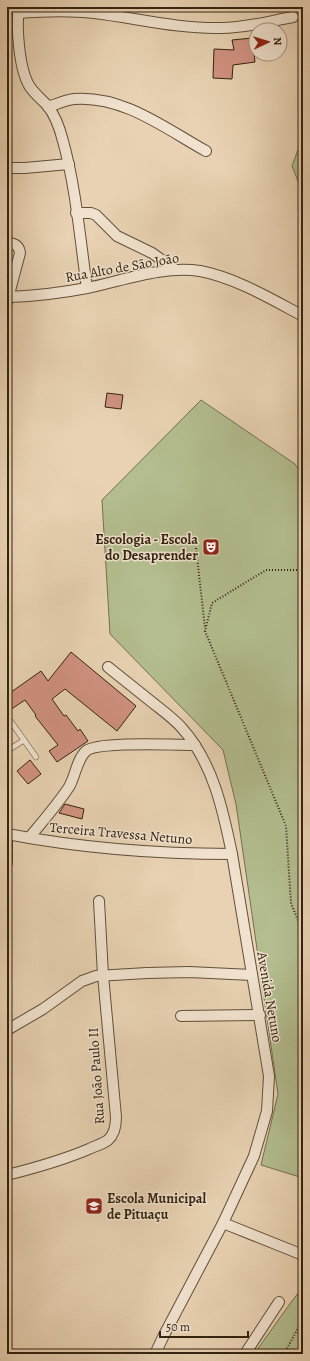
<svg xmlns="http://www.w3.org/2000/svg" width="310" height="1361" viewBox="0 0 310 1361" font-family="Alegreya,serif">
	<rect width="100%" height="100%" fill="#e8d2b3"/>
	<filter id="stains"><feTurbulence type="fractalNoise" baseFrequency=".005" numOctaves="4"/><feColorMatrix values="0 0 0 0 .2 0 0 0 0 .09 0 0 0 0 .02 0 0 0 .5 -.17"/></filter>
	<radialGradient id="worn" r=".72"><stop offset=".6" stop-color="#630" stop-opacity="0"/><stop offset="1" stop-color="#630" stop-opacity=".3"/></radialGradient>
	<g fill="#b3bd8f" stroke="#747050">
		<path d="M 303,136 L 303,194 L 292,166 Z"/>
		<path d="M 201,400 L 295,464 L 303,476 L 303,1178 L 261,1165 L 278,1094 L 236,804 L 223,750 L 110,634 L 102,500 Z"/>
		<path d="M 303,1287 L 303,1354 L 254,1354 L 292,1301 Z"/>
	</g>
	<g fill="#d19282" stroke="#342310">
		<path d="M 252,38 L 255,62 L 233,65 L 232,79 L 213,78 L 214,49 L 234,50 L 232,40 Z"/>
		<path d="M 107,393 L 123,395 L 121,409 L 105,407 Z"/>
		<path d="M 71,652 L 136,706 L 117,731 L 65,689 L 52,699 L 64,716 L 66,715 L 78,731 L 80,729 L 88,741 L 57,762 L 49,751 L 58,745 L 35,716 L 36,715 L 25,700 L 7,712 L 7,695 L 41,671 L 48,681 Z"/>
		<path d="M 30,760 L 41,774 L 28,784 L 17,771 Z"/>
		<path d="M 65,804 L 84,809 L 82,819 L 59,813 Z"/>
	</g>
	<g fill="none" stroke-linecap="round" stroke-linejoin="round">
		<g stroke="#614f39" stroke-width="6">
			<g id="service">
				<path d="M 9,719 L 36,757"/>
				<path d="M 7,751 L 24,740"/>
			</g>
		</g>
		<g stroke="#614f39" stroke-width="12">
			<g id="minor">
				<path d="M 19,7 C 16,27 19,70 30,87 C 35,94 41,99 47,105 C 55,115 60,129 63,141 C 76,188 80,239 87,288"/>
				<path d="M 18,13 C 43,11 69,10 94,13 C 136,18 178,29 221,28 C 245,28 270,21 293,17"/>
				<path d="M 48,107 C 57,104 65,100 74,99 C 123,95 166,129 206,151"/>
				<path d="M 7,168 L 25,168 L 69,164"/>
				<path d="M 76,213 L 91,213 L 96,215 L 117,236 L 152,253 L 176,270"/>
				<path d="M 7,242 C 15,244 19,245 20,253 L 7,302"/>
				<path d="M 9,297 C 35,296 61,293 87,288 C 122,281 164,265 200,271 C 234,277 273,300 303,316"/>
				<path d="M 108,667 C 123,679 138,691 153,703 C 163,711 173,718 181,727 C 213,762 223,810 232,854 L 269,1076 L 267,1111 L 254,1156 L 223,1223 L 164,1335 L 155,1354"/>
				<path d="M 7,834 C 81,848 157,854 232,854"/>
				<path d="M 29,838 C 43,821 57,805 69,787 C 75,777 77,759 86,751 C 98,741 175,745 195,745"/>
				<path d="M 7,841 L 7,863"/>
				<path d="M 181,1016 L 260,1015"/>
				<path d="M 7,1030 L 43,1009 L 82,981 L 96,976 L 147,973 L 189,972 L 252,975"/>
				<path d="M 7,1175 C 35,1168 63,1160 89,1149 C 95,1146 103,1144 108,1140 C 115,1134 116,1125 116,1117 L 103,975 L 99,901"/>
				<path d="M 223,1223 L 303,1255"/>
				<path d="M 245,1354 L 279,1302"/>
			</g>
		</g>
		<g stroke="#342310" stroke-width="2" stroke-dasharray="1 2" stroke-linecap="butt">
			<path d="M 196,548 L 205,628"/>
			<path d="M 303,570 L 266,570 L 212,603 L 205,631 L 286,826 L 291,903 L 303,933"/>
			<path d="M 284,1354 L 303,1319"/>
		</g>
		<use href="#service" stroke="#f0e2ce" stroke-width="5"/>
		<use href="#minor" stroke="#f0e2ce" stroke-width="10"/>
	</g>
	<defs>
		<g id="theatre-square" transform="scale(0.9)"><rect x="-9" y="-9" width="18" height="18" rx="4" fill="#8f2418" stroke="#f0e2ce"/><path d="M-5-5.5Q0-4 5-5.5V0Q5 5 0 6Q-5 5-5 0ZM-3.3-2.5H-1v1.5H-3.3ZM1-2.5H3.3v1.5H1ZM-2.8 1Q0 5.5 2.8 1Z" fill="#fff"/></g>
		<g id="school-square" transform="scale(0.9)"><rect x="-9" y="-9" width="18" height="18" rx="4" fill="#8f2418" stroke="#f0e2ce"/><path d="M0-5L7-2L0 1L-7-2ZM-4 1L0 2.5L4 1V4Q0 6-4 4Z" fill="#fff"/></g>
	</defs>
	<g fill-rule="evenodd">
		<use href="#theatre-square" x="211" y="547"/>
		<use href="#school-square" x="94" y="1206"/>
	</g>
	<g text-anchor="middle" stroke-width="3" stroke-linejoin="round" paint-order="stroke">
		<g font-size="14" fill="#342310" stroke="#f0e2ce">
			<text transform="translate(122 267) rotate(-10)" y="5">Rua Alto de São João</text>
			<text transform="translate(121 833) rotate(5)" y="5">Terceira Travessa Netuno</text>
			<text transform="translate(270 997) rotate(80)" y="5">Avenida Netuno</text>
			<text transform="translate(96 1076) rotate(-94)" y="5">Rua João Paulo II</text>
		</g>
		<g font-size="14" font-weight="bold" fill="#342310" stroke="#f0e2ce" text-anchor="end">
			<text x="198" y="544">Escologia - Escola<tspan x="198" dy="16">do Desaprender</tspan></text>
			<text x="107" y="1203" text-anchor="start">Escola Municipal<tspan x="107" dy="16">de Pituaçu</tspan></text>
		</g>
	</g>
	<rect width="310" height="1361" fill="none" stroke="#e8d2b3" stroke-width="24"/>
	<rect x="8" y="8" width="294" height="1345" fill="none" stroke="#342310" stroke-width="2"/>
	<rect x="12" y="12" width="286" height="1337" fill="none" stroke="#342310"/>
	<g transform="translate(268 42) rotate(86)"><circle r="19" fill="#f0e2ce" stroke="#a59682"/>
	<path d="M0-3L7 15L0 10L-7 15Z" fill="#8f2418"/>
	<text y="-6" font-size="11" font-weight="bold" text-anchor="middle" fill="#342310">N</text>
	</g>
	<path d="M160 1331v6h88v-6" fill="none" stroke="#342310" stroke-width="2"/>
	<text x="166" y="1331" font-size="12" fill="#342310" stroke="#f0e2ce" stroke-width="3" paint-order="stroke">50 m</text>
	<rect width="100%" height="100%" filter="url(#stains)"/>
	<rect width="100%" height="100%" fill="url(#worn)"/>
</svg>
